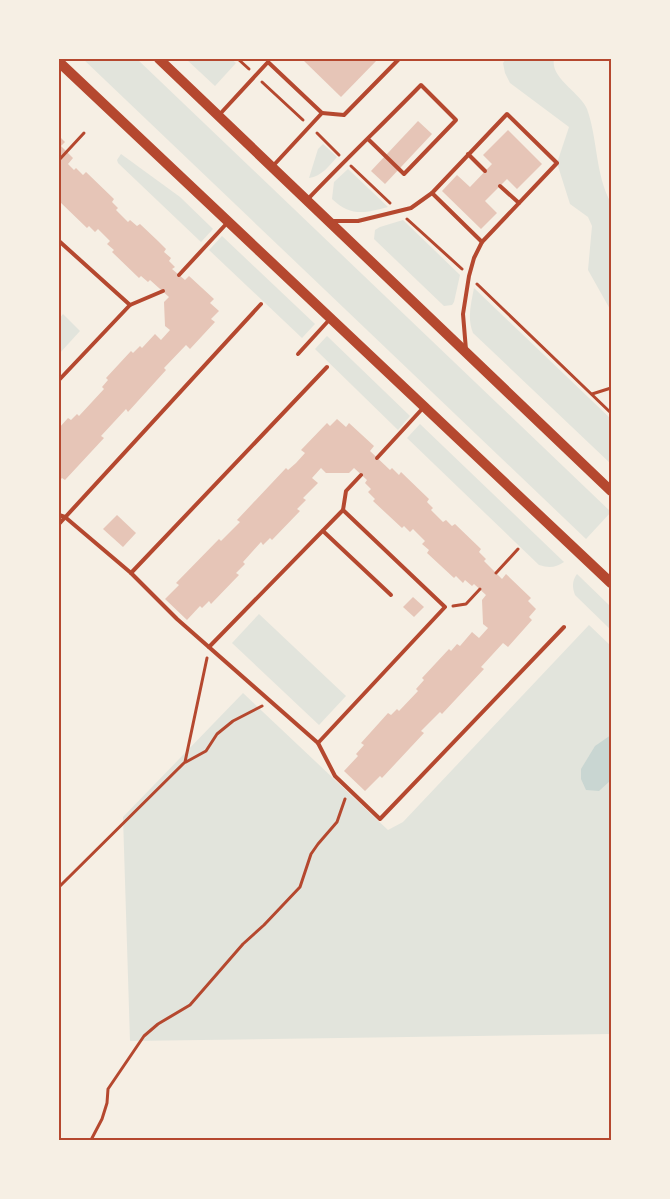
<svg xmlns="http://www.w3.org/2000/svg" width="670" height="1199" viewBox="0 0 670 1199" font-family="Helvetica,sans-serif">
	<rect width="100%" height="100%" fill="#f6efe4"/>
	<g fill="#e2e4dc">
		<path d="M 83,59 L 137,59 L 611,512 L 586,539 Z"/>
		<path d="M 186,59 L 231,59 L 236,63 L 215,86 Z"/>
		<path d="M 506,59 L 554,59 C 550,78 581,93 587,109 C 598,140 595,174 611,203 L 611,311 L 588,270 L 592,226 L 588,217 L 570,204 L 557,163 L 569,127 L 510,83 L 505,73 L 503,63 Z"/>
		<path d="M 323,144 L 337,157 C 329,166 322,176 309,178 L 318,149 Z"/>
		<path d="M 121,154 L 180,197 L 213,229 L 201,242 L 118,163 L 117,160 Z"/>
		<path d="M 348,169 L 388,207 C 365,213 351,217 332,199 L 334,182 Z"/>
		<path d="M 403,220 L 460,275 L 454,302 L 452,305 L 444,306 L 374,239 L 375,230 L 380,227 Z"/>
		<path d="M 222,236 L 315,324 L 302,338 L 209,250 Z"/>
		<path d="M 474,288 L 611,419 L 611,464 L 473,333 C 467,318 471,304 474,288 Z"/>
		<path d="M 63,314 L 80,331 L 59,354 L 59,319 Z"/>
		<path d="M 327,336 L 410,416 L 398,430 L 315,349 Z"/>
		<path d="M 420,424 L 564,562 C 555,568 549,568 539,565 L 407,438 Z"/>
		<path d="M 577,574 L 611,607 L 611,630 L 575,595 C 572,587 572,581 577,574 Z"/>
		<path d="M 259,614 L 346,696 L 319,725 L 232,643 Z"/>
		<path d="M 589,625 L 611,646 L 611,1034 L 130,1041 L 123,817 L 243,693 L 388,830 L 403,822 Z"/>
	</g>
	<path fill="#c9d6d2" d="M 611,735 L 611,780 L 599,791 L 586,790 L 581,779 L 581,769 L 595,746 Z"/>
	<g fill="#e6c5b7">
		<path d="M 302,59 L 378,59 L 341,97 Z"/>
		<path d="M 418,121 L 432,134 L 385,184 L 371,171 Z"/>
		<path d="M 508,130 L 542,164 L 517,189 L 507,179 L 485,201 L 497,213 L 481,229 L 442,191 L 457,175 L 470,187 L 492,164 L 483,155 Z"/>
		<path d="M 59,136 L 65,142 L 61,146 L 73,158 L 68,164 L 74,170 L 76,168 L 83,175 L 86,172 L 114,199 L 112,202 L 118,208 L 116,210 L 128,222 L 130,220 L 137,226 L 140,224 L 158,241 L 166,249 L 164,252 L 171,258 L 169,261 L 175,267 L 172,269 L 185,280 L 189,276 L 214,299 L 210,303 L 219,311 L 211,319 L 215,322 L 190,349 L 186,345 L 164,368 L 166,370 L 128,412 L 126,409 L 101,436 L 104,438 L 65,480 L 62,478 L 59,481 L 59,428 L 68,418 L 71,420 L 77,414 L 79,416 L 104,389 L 102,387 L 108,380 L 106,378 L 131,351 L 133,353 L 140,346 L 142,348 L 155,334 L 161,340 L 170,330 L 165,326 L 164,302 L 169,297 L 150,280 L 148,282 L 141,276 L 139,278 L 112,252 L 114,250 L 107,244 L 110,241 L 98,229 L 95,232 L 89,226 L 87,228 L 59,201 L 60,199 L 59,197 Z"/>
		<path d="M 337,419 L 346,427 L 349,423 L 374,446 L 370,451 L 390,470 L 392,468 L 399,475 L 401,472 L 429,499 L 427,502 L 433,508 L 431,510 L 443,522 L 446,520 L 452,526 L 455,524 L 481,549 L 479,552 L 486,559 L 484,561 L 502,579 L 506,574 L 531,598 L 528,601 L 536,609 L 529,617 L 532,620 L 508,647 L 503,643 L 481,667 L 484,669 L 442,714 L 440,712 L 421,731 L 424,733 L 382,778 L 380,776 L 365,791 L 344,771 L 358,756 L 356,754 L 364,745 L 361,743 L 388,713 L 391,715 L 397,709 L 399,711 L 418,691 L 416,689 L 424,680 L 422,678 L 449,649 L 451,651 L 457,644 L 460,646 L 472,632 L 479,638 L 488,628 L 483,624 L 482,600 L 486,595 L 474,584 L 472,586 L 465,580 L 463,583 L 456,576 L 454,578 L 427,553 L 429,550 L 422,544 L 425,541 L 413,529 L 410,532 L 404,526 L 402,528 L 373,501 L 375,499 L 368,492 L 371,489 L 365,483 L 367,480 L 354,468 L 349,473 L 326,473 L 321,468 L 312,478 L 318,483 L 303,498 L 306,500 L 297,509 L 300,511 L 272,540 L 270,538 L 263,545 L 261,542 L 243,562 L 245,564 L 236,573 L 239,575 L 211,604 L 209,601 L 202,608 L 200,606 L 187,620 L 165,599 L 179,585 L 176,583 L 219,539 L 221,541 L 240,522 L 237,520 L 286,468 L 288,470 L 296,463 L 305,453 L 301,450 L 327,423 L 330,426 Z"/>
		<path d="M 117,515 L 136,533 L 123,547 L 103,529 Z"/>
		<path d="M 413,597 L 424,607 L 414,617 L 403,607 Z"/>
	</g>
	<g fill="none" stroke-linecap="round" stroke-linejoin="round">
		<g stroke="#b5482f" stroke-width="3">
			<path d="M 238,59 L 249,69"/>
			<path d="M 262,82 L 303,120"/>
			<path d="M 317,133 L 339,155"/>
			<path d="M 59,160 L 84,133"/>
			<path d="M 351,166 L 390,203"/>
			<path d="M 407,219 L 462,269"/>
			<path d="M 477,284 L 611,413"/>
			<path d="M 592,394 L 611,388"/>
			<path d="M 496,573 L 518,549"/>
			<path d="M 453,606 L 466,604 L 480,589"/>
			<path d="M 186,762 L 206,751 L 217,734 L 233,721 L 262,706"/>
			<path d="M 59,887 L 185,762 L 207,658"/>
			<path d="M 91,1140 L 102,1119 L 107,1103 L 108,1089 L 144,1036 L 158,1024 L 190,1005 L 243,944 L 264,925 L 300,887 L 311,854 L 318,844 L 337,822 L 345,799"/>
		</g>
		<g stroke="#b5482f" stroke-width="4">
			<path d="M 322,113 L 344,115 L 399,59"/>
			<path d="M 220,114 L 268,62 L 322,113 L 272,167"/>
			<path d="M 468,154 L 485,171"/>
			<path d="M 500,186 L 519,203"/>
			<path d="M 432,193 L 482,242"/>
			<path d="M 307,200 C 344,161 383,124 421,85 L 456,120 L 404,174 L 368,139"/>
			<path d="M 332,221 L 358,221 L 411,208 L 432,193 L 507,114 L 557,163 L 482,242 L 474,258 L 469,276 L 463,314 L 466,350"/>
			<path d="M 59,241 L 130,305 L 59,380"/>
			<path d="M 179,275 L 228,222"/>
			<path d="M 130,305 L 163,291"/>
			<path d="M 298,354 L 330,319"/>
			<path d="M 377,458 L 423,408"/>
			<path d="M 343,510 L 346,491 L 361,475"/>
			<path d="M 59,515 L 65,517 L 131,573 L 177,619 L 318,743 L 335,776 L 380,819 L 564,627"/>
			<path d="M 59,524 L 261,304"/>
			<path d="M 323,531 L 391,595"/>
			<path d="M 131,573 L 327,367"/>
			<path d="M 209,647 L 343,510 L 445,607 L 318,743"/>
		</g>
		<g stroke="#b5482f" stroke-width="10">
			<path d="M 159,59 L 611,491"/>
			<path d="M 59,62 L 611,583"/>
		</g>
	</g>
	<rect width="670" height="1199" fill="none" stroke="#f6efe4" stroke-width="120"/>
	<rect x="60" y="60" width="550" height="1079" fill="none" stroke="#b5482f" stroke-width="2"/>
</svg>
